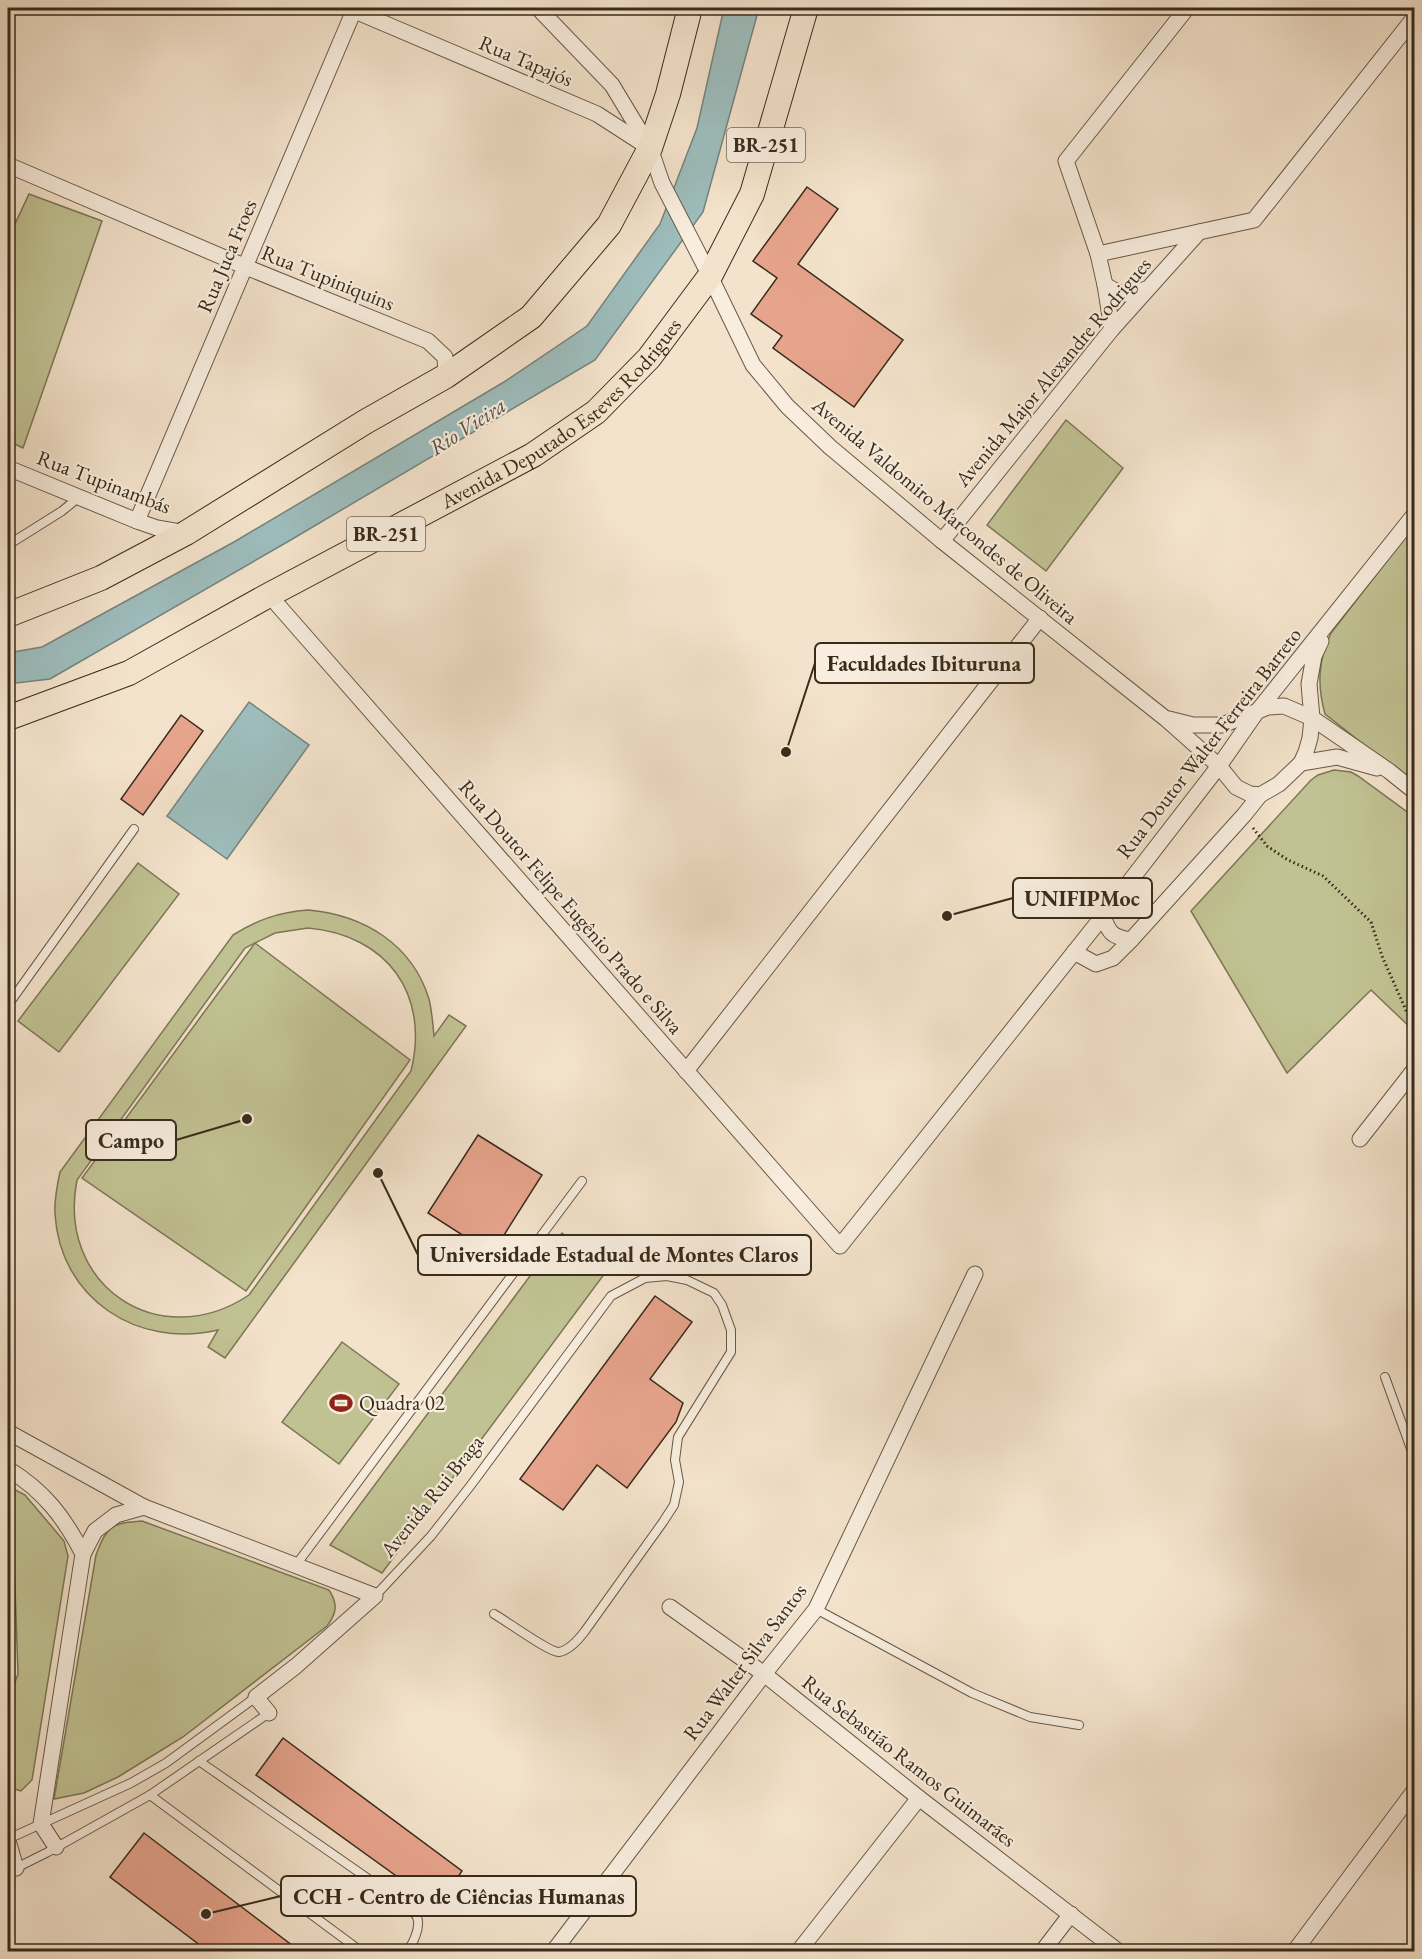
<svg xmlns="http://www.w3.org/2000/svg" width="1422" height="1959" viewBox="0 0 1422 1959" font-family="'EB Garamond',serif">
	<rect width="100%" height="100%" fill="#f4e3cc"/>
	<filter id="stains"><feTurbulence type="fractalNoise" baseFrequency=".00333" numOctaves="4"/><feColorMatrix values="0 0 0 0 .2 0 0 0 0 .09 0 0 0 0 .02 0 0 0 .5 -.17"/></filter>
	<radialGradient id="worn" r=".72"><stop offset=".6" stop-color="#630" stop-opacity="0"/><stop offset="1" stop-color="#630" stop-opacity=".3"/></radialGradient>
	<g fill="#c1c293" stroke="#7c7656" stroke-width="1.5" fill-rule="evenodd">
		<path d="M 29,194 L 102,221 L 23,448 L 8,441 L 8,239 Z"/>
		<path d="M 1066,420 L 1123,468 L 1046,571 L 987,525 Z"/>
		<path d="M 1414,526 L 1414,784 L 1325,714 C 1317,685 1318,661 1331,633 Z"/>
		<path d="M 1334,770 L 1351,772 L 1358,776 L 1414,817 L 1414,1031 L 1371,990 L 1287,1073 L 1191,911 L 1311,780 L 1318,775 Z"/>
		<path d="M 138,863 L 179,894 L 59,1052 L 18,1021 Z"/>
		<path d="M 308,910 C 364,915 412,944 429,999 C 432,1012 433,1024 434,1036 L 449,1015 L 466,1026 L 225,1358 L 208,1347 L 218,1330 C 138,1349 60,1299 55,1214 C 54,1200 57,1186 60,1172 L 233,935 C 257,920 279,912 308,910 ZM 308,928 C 387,935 430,994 411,1071 L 249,1295 C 159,1355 56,1285 77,1180 L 245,948 L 275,933 Z"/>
		<path d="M 255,943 L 410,1060 L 246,1291 L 82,1178 Z"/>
		<path d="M 562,1233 L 608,1269 L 382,1573 L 330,1545 Z"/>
		<path d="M 342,1342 L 399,1384 L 339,1464 L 282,1422 Z"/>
		<path d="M 8,1486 L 25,1495 L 64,1541 L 68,1556 L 32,1780 L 21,1791 L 8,1787 L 8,1702 L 18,1674 L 14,1558 L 8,1552 Z"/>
		<path d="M 142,1521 L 329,1590 C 338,1604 337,1613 327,1626 L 183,1737 L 118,1777 L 84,1793 L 54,1799 L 96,1555 C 107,1526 111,1523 142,1521 Z"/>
	</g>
	<g fill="#9dbdbd" stroke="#75837c" stroke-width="1.5">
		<path d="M 724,8 L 759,8 L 703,212 L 595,360 L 289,541 L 50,679 L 8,684 L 8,653 L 42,647 L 234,542 L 504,382 L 587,326 L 660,224 L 697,128 Z"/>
		<path d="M 249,702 L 309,745 L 227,859 L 167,816 Z"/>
	</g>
	<g fill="#e7a48d" stroke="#382b1a" stroke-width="1.5">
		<path d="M 807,187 L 838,209 L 798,264 L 903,340 L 854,407 L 773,348 L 782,336 L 751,314 L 777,278 L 753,261 Z"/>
		<path d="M 181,715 L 203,731 L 143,815 L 121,799 Z"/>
		<path d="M 478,1135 L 542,1175 L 492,1254 L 428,1213 Z"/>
		<path d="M 655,1296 L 692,1322 L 650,1379 L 683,1403 L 676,1422 L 627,1488 L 597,1465 L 563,1510 L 520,1479 Z"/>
		<path d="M 283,1738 L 462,1871 L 438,1906 L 256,1775 Z"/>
		<path d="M 144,1833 L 301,1952 L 209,1952 L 110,1877 Z"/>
	</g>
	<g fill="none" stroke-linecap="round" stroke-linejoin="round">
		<g stroke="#675946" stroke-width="10">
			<g id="service">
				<path d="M 8,545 L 62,511 L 78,498"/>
				<path d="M 8,1005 L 134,829"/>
				<path d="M 1385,1377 L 1414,1457"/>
				<path d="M 296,1565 L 582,1181"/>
				<path d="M 375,1596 L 431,1536 L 471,1485 L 611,1296 L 645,1278 L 667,1276 L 687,1280 L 714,1293 L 722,1305 L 731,1330 L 731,1352 L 678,1437 L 675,1460 L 679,1482 L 674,1505 L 663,1522 L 585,1631 C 579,1639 570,1650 559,1652 C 550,1653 505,1620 494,1614"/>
				<path d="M 816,1609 L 972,1693 L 1030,1717 L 1079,1725"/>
				<path d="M 199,1761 L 406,1905 C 409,1908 415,1913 417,1917 C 421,1927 413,1945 406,1952"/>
				<path d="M 150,1795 L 362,1952"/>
				<path d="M 8,1839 L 131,1783 L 166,1763 L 256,1697"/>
				<path d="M 8,1872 L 48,1852 L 150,1795 L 269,1713"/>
			</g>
		</g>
		<g stroke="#675946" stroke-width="17">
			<g id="minor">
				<path d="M 348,8 L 597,114 L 645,145"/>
				<path d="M 538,8 L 612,85 L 650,148 L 662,183 L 710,276 L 753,365 L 787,406 L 830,447 L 942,541 L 1166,719 L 1219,766 L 1236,787 L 1250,794 L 1260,795"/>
				<path d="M 8,165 L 246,267 L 428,341 L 445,357 L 446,376"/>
				<path d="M 1098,254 L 1254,220 L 1414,18"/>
				<path d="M 1105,285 C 1123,296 1127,297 1146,289"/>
				<path d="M 1112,329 L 1105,285 L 1098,254 L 1066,161 L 1187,8"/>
				<path d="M 8,468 L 137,521 L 157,528 L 186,533"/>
				<path d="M 137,521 L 355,8"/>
				<path d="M 942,541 L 1112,329 L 1199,232"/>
				<path d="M 269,595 L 840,1246 L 1103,916 L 1219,766 L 1256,713 L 1414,515"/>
				<path d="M 1169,719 L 1193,725 L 1222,725 L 1268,707 L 1284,706 L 1312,718 L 1389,771 L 1414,791"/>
				<path d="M 1301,763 L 1337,757 L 1377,768"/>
				<path d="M 1103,916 C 1109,933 1112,937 1131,940"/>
				<path d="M 1074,952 L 1096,964 L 1113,958 L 1131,940 L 1244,815 L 1260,795 L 1279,784 L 1301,763 L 1306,752 L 1310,738 L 1312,718 L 1309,684 L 1314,656 L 1321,641"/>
				<path d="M 686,1071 L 1040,618"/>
				<path d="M 1360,1139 L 1414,1070"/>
				<path d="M 8,1432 L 144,1507 L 375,1596 L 296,1666 L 256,1697 L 269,1713"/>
				<path d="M 8,1469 C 44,1491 64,1517 83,1554 L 41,1824 L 56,1847"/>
				<path d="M 83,1554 L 95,1531 L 116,1515 L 144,1507"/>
				<path d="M 670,1607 L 764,1674 L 919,1798 L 1119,1952"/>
				<path d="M 8,1841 L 16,1868"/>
				<path d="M 553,1952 L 764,1674 L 816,1609 L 975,1274"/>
				<path d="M 798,1952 L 919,1798"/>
				<path d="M 1042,1952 L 1071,1914"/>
				<path d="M 1294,1952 L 1414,1791"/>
			</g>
		</g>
		<g stroke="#382b1a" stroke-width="26">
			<g id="primary">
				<path d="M 8,615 L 101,578 L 186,533 L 365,422 L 446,376 L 531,317 L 609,225 L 650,148 L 668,94 L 690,8"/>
				<path id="s1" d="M 8,718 L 129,673 L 269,595 L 533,455 L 596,412 L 649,358 L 710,276 L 752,194 L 806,8"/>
			</g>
		</g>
		<path stroke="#382b1a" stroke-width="3" stroke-dasharray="1.5 3" stroke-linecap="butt" d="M 1253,828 L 1267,846 L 1288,860 L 1323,876 L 1371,922 L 1382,956 L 1409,1017 L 1414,1022"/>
		<use href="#service" stroke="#f8edde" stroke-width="8"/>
		<use href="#minor" stroke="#f8edde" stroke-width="15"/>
		<use href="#primary" stroke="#f4e3cc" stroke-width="24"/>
	</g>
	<defs>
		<g id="stadium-bare" transform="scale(1.8)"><path d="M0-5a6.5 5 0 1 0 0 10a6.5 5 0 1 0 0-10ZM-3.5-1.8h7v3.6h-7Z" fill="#8f2418" stroke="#f8edde" stroke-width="2.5" paint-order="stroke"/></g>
	</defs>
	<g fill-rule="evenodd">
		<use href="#stadium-bare" x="341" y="1403"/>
	</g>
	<g text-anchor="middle" stroke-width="4.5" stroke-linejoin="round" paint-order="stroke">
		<g fill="#f8edde" stroke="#726555" stroke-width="1.5">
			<rect x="727" y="128" width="78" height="34" rx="4.5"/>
			<rect x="347" y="517" width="78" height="34" rx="4.5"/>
		</g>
		<g font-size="20" font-weight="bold" fill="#382b1a">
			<text x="766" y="152">BR-251</text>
			<text x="386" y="541">BR-251</text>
		</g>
		<g font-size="21" fill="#382b1a" stroke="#f8edde">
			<text transform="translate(526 61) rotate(23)" y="7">Rua Tapajós</text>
			<text transform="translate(227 256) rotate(-67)" y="7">Rua Juca Froes</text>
			<text transform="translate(328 278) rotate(22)" y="7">Rua Tupiniquins</text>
			<text transform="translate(1053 372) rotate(-50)" y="7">Avenida Major Alexandre Rodrigues</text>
			<text dy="7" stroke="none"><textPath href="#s1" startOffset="636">Avenida Deputado Esteves Rodrigues</textPath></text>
			<text transform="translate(104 482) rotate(21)" y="7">Rua Tupinambás</text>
			<text transform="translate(945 511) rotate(40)" y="7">Avenida Valdomiro Marcondes de Oliveira</text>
			<text transform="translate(1209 743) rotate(-52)" y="7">Rua Doutor Walter Ferreira Barreto</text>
			<text transform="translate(571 907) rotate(49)" y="7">Rua Doutor Felipe Eugênio Prado e Silva</text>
			<text transform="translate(432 1496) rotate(-51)" y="7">Avenida Rui Braga</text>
			<text transform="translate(745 1662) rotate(-53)" y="7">Rua Walter Silva Santos</text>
			<text transform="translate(909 1761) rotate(38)" y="7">Rua Sebastião Ramos Guimarães</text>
		</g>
		<g font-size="21" fill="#382b1a" stroke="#f8edde" text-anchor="start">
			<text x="359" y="1410">Quadra 02</text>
		</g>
		<g font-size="22" font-style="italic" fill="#515043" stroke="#f8edde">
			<text transform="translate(467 426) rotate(-33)" y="8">Rio Vieira</text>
		</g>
	</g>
	<path fill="none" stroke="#382b1a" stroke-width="2" d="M786 752L815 663M947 916L1013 898M247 1119L176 1140M378 1173L418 1255M206 1914L281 1896"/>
	<g fill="#382b1a" stroke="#f8edde" stroke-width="2">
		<circle cx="786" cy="752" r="6"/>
		<circle cx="947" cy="916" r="6"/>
		<circle cx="247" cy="1119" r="6"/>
		<circle cx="378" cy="1173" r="6"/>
		<circle cx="206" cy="1914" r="6"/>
	</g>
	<g fill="#f8edde" stroke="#382b1a" stroke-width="2">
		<rect x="815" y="643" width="219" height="40" rx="6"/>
		<rect x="1013" y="878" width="139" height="40" rx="6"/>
		<rect x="86" y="1120" width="90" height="40" rx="6"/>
		<rect x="418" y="1235" width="393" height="40" rx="6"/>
		<rect x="281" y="1876" width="355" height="40" rx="6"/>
	</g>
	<g font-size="22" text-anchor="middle" font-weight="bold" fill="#382b1a">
		<text x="924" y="671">Faculdades Ibituruna</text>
		<text x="1082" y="906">UNIFIPMoc</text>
		<text x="131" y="1148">Campo</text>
		<text x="614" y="1262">Universidade Estadual de Montes Claros</text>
		<text x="459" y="1904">CCH - Centro de Ciências Humanas</text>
	</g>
	<rect width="1422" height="1959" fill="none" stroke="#f4e3cc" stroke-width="30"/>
	<rect x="9" y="9" width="1404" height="1941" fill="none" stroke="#382b1a" stroke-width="3"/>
	<rect x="15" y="15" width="1392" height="1929" fill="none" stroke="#382b1a" stroke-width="1.5"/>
	<rect width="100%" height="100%" filter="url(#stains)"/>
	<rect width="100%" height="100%" fill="url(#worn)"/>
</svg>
